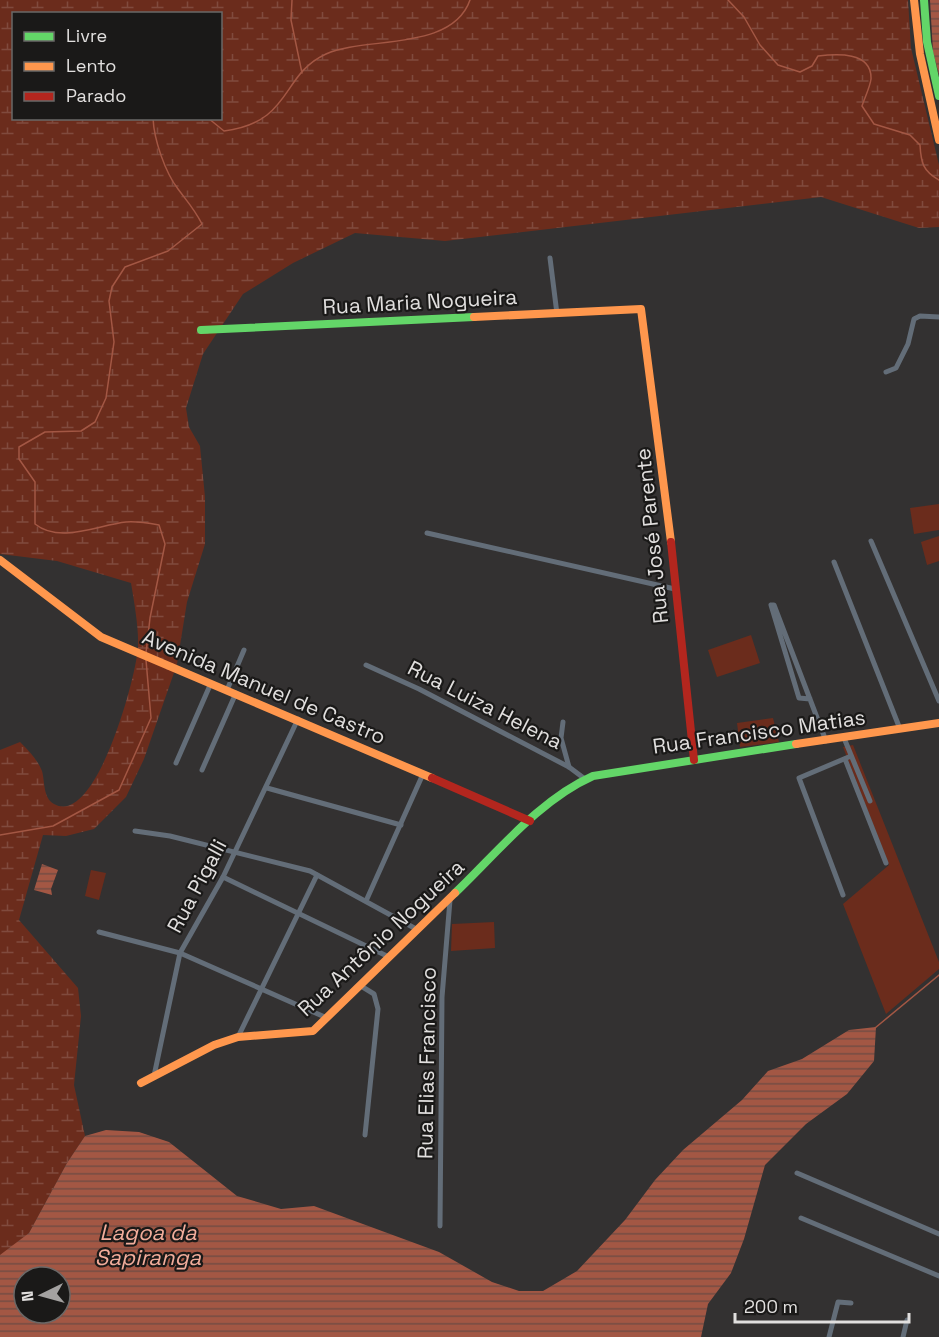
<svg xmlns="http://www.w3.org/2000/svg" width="939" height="1337" viewBox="0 0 939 1337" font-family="'Space Grotesk',sans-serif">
	<defs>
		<pattern id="wetland-marsh" width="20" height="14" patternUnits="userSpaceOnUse" patternTransform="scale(1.5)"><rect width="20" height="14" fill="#6b2c1c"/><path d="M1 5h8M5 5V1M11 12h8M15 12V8" fill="none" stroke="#804a3d"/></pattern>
		<pattern id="water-rules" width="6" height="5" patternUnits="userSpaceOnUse" patternTransform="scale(1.5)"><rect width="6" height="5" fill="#a35744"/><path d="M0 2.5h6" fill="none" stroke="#744d44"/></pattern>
	</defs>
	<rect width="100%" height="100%" fill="#333131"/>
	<g fill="#6b2c1c">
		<path d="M 939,504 L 939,530 L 914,534 L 910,508 Z"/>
		<path d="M 939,536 L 939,561 L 927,565 L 921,542 Z"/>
		<path d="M 751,635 L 760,663 L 717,677 L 708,650 Z"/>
		<path d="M 773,718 L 779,742 L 740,747 L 737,723 Z"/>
		<path d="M 853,745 L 939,962 L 939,969 L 886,1014 L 843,904 L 889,865 L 843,747 Z"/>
		<path d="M 91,870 L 106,873 L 99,900 L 85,896 Z"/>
		<path d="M 494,922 L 495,948 L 451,951 L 452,924 Z"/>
	</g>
	<path fill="url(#wetland-marsh)" fill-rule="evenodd" d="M 0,0 L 908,0 L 911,48 L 939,165 L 939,227 L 919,228 L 821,197 L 445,241 L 355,233 L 293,263 L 243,294 L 203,354 L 186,408 L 189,427 L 200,446 L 205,497 L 205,544 L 187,602 L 177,664 L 144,759 L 126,797 L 94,829 L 66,836 L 43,835 L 19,920 L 78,988 L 81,1016 L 74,1085 L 85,1136 L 67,1163 L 29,1233 L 3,1255 L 0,1255 L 0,750 L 20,742 C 29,751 37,759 42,771 C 45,782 43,798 54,804 C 96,828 137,674 138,647 C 139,629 134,601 131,583 L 57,561 L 0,554 ZM 14,14 L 220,14 L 220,118 L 14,118 Z"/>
	<g fill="url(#water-rules)" fill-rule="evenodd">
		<path d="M 930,0 L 939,0 L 939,75 L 933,52 Z"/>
		<path d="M 42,864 L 58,870 L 51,889 L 52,895 L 34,890 Z"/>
		<path d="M 876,1027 L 874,1061 L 847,1094 L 806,1124 L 765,1165 L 744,1239 L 731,1273 L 708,1304 L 701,1337 L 0,1337 L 0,1255 L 29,1233 L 67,1163 L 85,1136 L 106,1130 L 139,1132 L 169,1142 L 237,1196 L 281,1209 L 314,1206 L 439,1252 L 492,1282 L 519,1291 L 543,1291 L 577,1271 L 625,1220 L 655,1180 L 683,1150 L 742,1100 L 768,1071 L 802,1059 L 849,1030 ZM 24,1277 L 60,1277 L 60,1313 L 24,1313 Z"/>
	</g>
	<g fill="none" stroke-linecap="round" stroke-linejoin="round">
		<g stroke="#a35744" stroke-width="1.5">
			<path d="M 292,0 L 291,20 L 302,73"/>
			<path d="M 728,0 L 744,17 L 760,45 L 778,65 L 800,72 L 812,66 L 818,56 C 836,54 872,51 871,79 C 870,87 865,97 862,106 L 874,124 L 910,135 L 920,145 C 921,163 923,171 939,180"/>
			<path d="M 208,118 L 224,131 C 293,122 280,75 326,54 C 365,36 452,52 470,0"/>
			<path d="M 146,653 L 150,618 L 165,544 L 159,525 C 148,523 137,521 126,522 C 98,525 60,544 35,524 L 35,482 L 19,459 L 19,447 L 45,432 L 81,431 L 95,422 L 106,398 L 114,342 L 109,301 L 112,287 L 125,267 L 168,251 L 202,224 C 195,210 187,201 178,189 C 165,172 154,140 153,118"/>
			<path d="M 0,835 L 53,826 L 119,790 L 151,718 L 146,660"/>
			<path d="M 875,1028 L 939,975"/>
		</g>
		<g stroke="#636d78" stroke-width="5">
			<path d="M 550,258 L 557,314"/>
			<path d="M 886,372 L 896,368 L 908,344 L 914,319 L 920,316 L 939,317"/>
			<path d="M 427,533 L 675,589"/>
			<path d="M 871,541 L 939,701"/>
			<path d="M 834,562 L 900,729"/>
			<path d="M 366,665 L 419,689 L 569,767 L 585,779"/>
			<path d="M 227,690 L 244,650"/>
			<path d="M 810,699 L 799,698 L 771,605 L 774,605 L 821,728 L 826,741"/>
			<path d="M 563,722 L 561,738 L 569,767"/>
			<path d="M 844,738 L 870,801"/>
			<path d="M 845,759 L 886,863"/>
			<path d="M 176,763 L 211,683"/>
			<path d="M 202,770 L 236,693"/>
			<path d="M 267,788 L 401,825"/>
			<path d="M 135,831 L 170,836 L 310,871 L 418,930"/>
			<path d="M 223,877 L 389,957"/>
			<path d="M 843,895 L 799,778 L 851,756"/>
			<path d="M 366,901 L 423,774"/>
			<path d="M 99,932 L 180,953 L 327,1018"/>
			<path d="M 361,986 L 374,994 L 378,1009 L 365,1135"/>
			<path d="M 238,1037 L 317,875"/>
			<path d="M 154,1076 L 180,953 L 223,877 L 298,719"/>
			<path d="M 797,1173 L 939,1234"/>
			<path d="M 801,1218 L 939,1276"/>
			<path d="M 440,1226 L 442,997 L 450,900"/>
			<path d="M 829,1337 L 838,1302 L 851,1303"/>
			<path d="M 903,1337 L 907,1320"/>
		</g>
		<g stroke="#63d668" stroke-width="8">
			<path d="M 924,0 L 927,42 L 939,96"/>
			<path d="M 201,330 L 474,317"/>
			<path d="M 455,893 C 497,853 539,800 593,776 L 796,744"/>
		</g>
		<g stroke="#ff974d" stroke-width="8">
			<path d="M 914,0 L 920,54 L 939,140"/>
			<path d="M 474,317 L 641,309 L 671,542"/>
			<path d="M 0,560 L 101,637 L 432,778"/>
			<path d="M 796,744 L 939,723"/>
			<path d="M 141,1083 L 214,1045 L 238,1037 L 313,1031 L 455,893"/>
		</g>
		<g stroke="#b3261e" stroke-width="8">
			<path d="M 671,542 L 694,760"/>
			<path d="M 432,778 L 530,821"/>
		</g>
	</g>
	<g text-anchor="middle" stroke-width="4.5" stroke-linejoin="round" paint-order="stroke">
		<g font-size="21" fill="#e1dfde" stroke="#1a1918">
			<text transform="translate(420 302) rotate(-3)" y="7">Rua Maria Nogueira</text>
			<text transform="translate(652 536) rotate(-96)" y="7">Rua José Parente</text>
			<text transform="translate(264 687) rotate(23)" y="7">Avenida Manuel de Castro</text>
			<text transform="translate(485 705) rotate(27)" y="7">Rua Luiza Helena</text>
			<text transform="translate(759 732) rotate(-8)" y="7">Rua Francisco Matias</text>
			<text transform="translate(197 886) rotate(-62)" y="7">Rua Pigalli</text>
			<text transform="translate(381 938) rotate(-43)" y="7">Rua Antônio Nogueira</text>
			<text transform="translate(427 1063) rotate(-89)" y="7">Rua Elias Francisco</text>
		</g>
		<g font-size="22" font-style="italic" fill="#f2ad9b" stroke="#1a1918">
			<text x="148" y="1240">Lagoa da<tspan x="148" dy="25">Sapiranga</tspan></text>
		</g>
	</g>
	<rect x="12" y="12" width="210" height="108" fill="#1a1918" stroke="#6a6867" stroke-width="1.5"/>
	<rect x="24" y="32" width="30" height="9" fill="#63d668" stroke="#6a6867" stroke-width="1.5"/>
	<text x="66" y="42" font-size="18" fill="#e1dfde">Livre</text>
	<rect x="24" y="62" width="30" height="9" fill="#ff974d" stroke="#6a6867" stroke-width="1.5"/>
	<text x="66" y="72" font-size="18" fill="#e1dfde">Lento</text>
	<rect x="24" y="92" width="30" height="9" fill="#b3261e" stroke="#6a6867" stroke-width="1.5"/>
	<text x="66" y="102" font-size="18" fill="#e1dfde">Parado</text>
	<g transform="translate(42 1295) rotate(265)"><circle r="28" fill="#1a1918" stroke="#6a6867" stroke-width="1.5"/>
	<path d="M0-4.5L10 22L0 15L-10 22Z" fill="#a4a2a1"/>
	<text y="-9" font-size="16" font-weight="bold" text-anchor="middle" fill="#e1dfde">N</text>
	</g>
	<path d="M735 1313v9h174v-9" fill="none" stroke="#e1dfde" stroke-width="3"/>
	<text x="744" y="1313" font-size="18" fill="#e1dfde" stroke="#1a1918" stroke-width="4.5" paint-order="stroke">200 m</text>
</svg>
